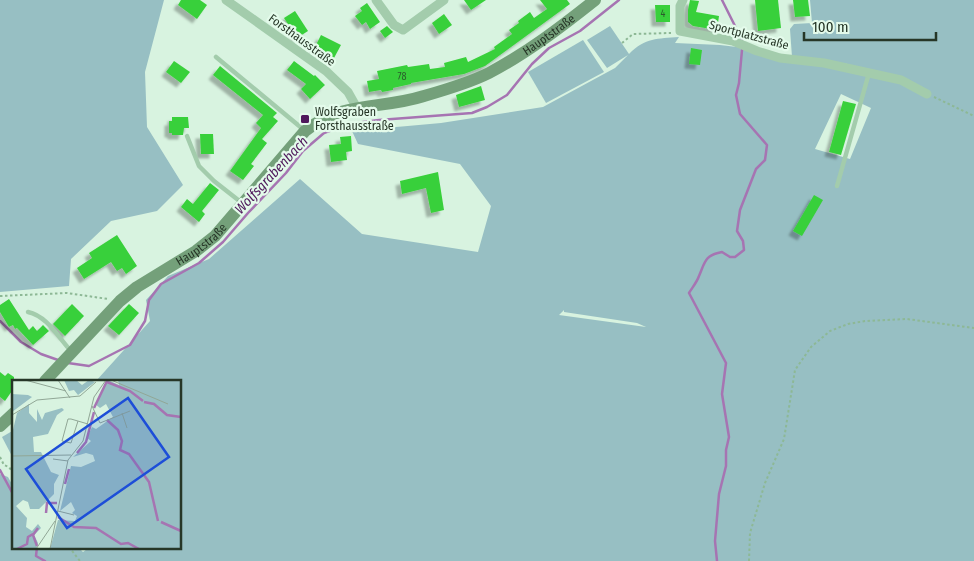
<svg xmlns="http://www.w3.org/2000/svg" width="974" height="561" viewBox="0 0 974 561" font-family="'Fira Sans Condensed',sans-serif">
	<defs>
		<filter id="shadow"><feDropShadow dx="-4.5" dy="4.5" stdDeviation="1" flood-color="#0004"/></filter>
	</defs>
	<rect width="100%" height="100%" fill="#d8f3e0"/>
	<g fill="#97bfc3" fill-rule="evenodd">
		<path d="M 0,0 L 164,0 L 145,72 L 147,127 L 183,185 L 157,211 L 111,221 L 71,259 L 69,286 L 0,292 Z"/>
		<path d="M 810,0 L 974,0 L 974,561 L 0,561 L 0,474 L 8,477 L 14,488 L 14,547 L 78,547 L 83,552 L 90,547 L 180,547 L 180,381 L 96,381 L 150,321 L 146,300 L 168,276 L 209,259 L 300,179 L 362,234 L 478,252 L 491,206 L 460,164 L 358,144 L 352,131 L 441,123 L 543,107 L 615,68 L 628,55 L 607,68 L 587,40 L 610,26 L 629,54 C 646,37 657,39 679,37 L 675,43 L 720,45 L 745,48 L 770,58 L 847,64 L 824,60 L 792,57 L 790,29 L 794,24 L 812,23 ZM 841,94 L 871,108 L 850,159 L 815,149 ZM 564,310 L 564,312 L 637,323 L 646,327 L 559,315 Z"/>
		<path d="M 583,40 L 604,72 L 546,103 L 528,72 Z"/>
		<path d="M 14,430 L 14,460 L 2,437 Z"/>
	</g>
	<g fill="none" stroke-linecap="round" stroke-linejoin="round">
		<g stroke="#a674b2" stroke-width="2.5">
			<path d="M 722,0 L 742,40"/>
			<path d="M 0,321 L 21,342 L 41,354 L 58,360"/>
			<path d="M 68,363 L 89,366 L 130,345 L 145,321 L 149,300 L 161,284 L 199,263 L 223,242 L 248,213 L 286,173 L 303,151 L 324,133 L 348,124 L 379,120 L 472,113 L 487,107 L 507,95 L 532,64 L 549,48 L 580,31 L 619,0"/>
			<path d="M 0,470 L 14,496"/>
			<path d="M 37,547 L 36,556 L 45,561"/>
			<path d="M 717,561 L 715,541 L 719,494 L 726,466 L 726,450 L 729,437 L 722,394 L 726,363 L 689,293 C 692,288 697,282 699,276 C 705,262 705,255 722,252 L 730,257 L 735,257 L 744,250 L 743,241 L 737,231 L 740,210 L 756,169 L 765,160 L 767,145 L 740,114 L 736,95 L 739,83 L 742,50"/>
		</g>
	</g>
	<g fill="#39d03a" filter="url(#shadow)">
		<path d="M 181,0 L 200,0 L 207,5 L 197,19 L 178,5 Z"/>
		<path d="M 464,0 L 486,0 L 471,10 Z"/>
		<path d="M 540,0 L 567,0 L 570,4 L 485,66 L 464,74 L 411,83 L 411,84 L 393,88 L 393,90 L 382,92 L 381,90 L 369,92 L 367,81 L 379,79 L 377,71 L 407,65 L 408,67 L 429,64 L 430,69 L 445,67 L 444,63 L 466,57 L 468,62 L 495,49 L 494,47 L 512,34 L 509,30 L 519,23 L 518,21 L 530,12 L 534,18 L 547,9 Z"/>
		<path d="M 690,0 L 699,1 L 696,12 L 719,16 L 717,30 L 693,26 L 688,22 L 688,10 Z"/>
		<path d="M 755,0 L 778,0 L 781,28 L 758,31 Z"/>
		<path d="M 793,0 L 808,0 L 810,16 L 795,17 Z"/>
		<path d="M 367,3 L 380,22 L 370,29 L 366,22 L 362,25 L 355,16 L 362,11 L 360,8 Z"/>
		<path d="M 655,5 L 670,5 L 670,22 L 656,22 Z"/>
		<path d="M 295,11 L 308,31 L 297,38 L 284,18 Z"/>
		<path d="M 444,14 L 452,25 L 439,34 L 432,23 Z"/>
		<path d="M 387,26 L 393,32 L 385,38 L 380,31 Z"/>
		<path d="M 321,35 L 341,45 L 334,58 L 314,49 Z"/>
		<path d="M 691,48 L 702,50 L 700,65 L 689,64 Z"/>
		<path d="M 174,61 L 190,72 L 181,83 L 166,72 Z"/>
		<path d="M 294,61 L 314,76 L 315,75 L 325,85 L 310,99 L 301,89 L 306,84 L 287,70 Z"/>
		<path d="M 220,66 L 277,113 L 273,117 L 278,121 L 262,139 L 267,143 L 251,164 L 254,166 L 243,180 L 230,171 L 261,128 L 256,123 L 263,115 L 213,75 Z"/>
		<path d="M 481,86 L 485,100 L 459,107 L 456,95 Z"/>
		<path d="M 843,101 L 856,104 L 841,155 L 829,152 Z"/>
		<path d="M 172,117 L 188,117 L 189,128 L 184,128 L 183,135 L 172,135 L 172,133 L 169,133 L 169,121 L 172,121 Z"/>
		<path d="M 200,134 L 213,134 L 214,154 L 201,154 Z"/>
		<path d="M 351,136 L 352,151 L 346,152 L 347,160 L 331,162 L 329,145 L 341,144 L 340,137 Z"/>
		<path d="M 438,172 L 444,210 L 431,213 L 426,188 L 402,194 L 400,181 Z"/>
		<path d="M 210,183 L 219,190 L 202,211 L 205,214 L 199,222 L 181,207 L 187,199 L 193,204 Z"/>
		<path d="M 814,195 L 823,200 L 802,236 L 793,231 Z"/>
		<path d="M 117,235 L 137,266 L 126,274 L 122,268 L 117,271 L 111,262 L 84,279 L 77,268 L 92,258 L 89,253 Z"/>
		<path d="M 9,299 L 29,330 L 33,326 L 37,331 L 43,325 L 49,331 L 33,345 L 17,328 L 15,329 L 13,325 L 9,327 L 0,312 L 0,305 Z"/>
		<path d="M 72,304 L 84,316 L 65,336 L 53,324 Z"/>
		<path d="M 129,304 L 139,313 L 119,335 L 108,326 Z"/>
		<path d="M 0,372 L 5,376 L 8,373 L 14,377 L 14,388 L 5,401 L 0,397 Z"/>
	</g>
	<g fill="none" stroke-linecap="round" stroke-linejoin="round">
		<g stroke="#8db895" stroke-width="2" stroke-dasharray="2.5 2.5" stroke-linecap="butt">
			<path d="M 622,43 L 633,34 L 671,33"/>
			<path d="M 934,97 L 974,116"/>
			<path d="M 0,296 L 67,293 L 108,299"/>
			<path d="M 0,457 L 4,465 L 9,467 L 14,474"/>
			<path d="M 69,547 L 80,561"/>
			<path d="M 749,561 L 750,533 L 765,483 L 784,439 L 795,370 L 811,347 L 830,331 L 848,324 L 865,321 L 907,319 L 974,328"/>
		</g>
		<g stroke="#a3ccac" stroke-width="4.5">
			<path d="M 216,57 L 304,130"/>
			<path d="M 187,136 L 199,166 L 214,181 L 242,203"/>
			<path d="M 837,186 L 869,73"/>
			<path d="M 28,312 C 47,316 58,337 71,351"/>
		</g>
		<g stroke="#a3ccac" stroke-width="9">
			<path d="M 226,0 L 326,71 L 348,92 L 357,108"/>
			<path d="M 376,0 L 394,25 L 403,30 L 444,0"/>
			<path d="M 683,0 L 680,6 L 680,31 L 733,41 L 757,51 L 780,58 L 824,63 L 901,80 L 927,94"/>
		</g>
		<g stroke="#74a07a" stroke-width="12">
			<path id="s1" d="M 45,381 L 120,301 L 137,287 L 196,251 L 215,236 L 305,131 C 344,100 380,110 424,96 C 445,90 469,83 489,73 C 527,53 561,27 595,0"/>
			<path d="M 0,426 L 14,413"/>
		</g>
	</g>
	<rect fill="#4f185b" stroke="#e4fbeb" stroke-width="2" x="300" y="114" width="10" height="10" rx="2.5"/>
	<g text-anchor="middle" stroke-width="4.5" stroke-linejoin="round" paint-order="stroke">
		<g font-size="10" fill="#2b5c2c">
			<text x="663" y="17">4</text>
			<text x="402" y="80">78</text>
		</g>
		<g font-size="12" fill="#263627" stroke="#e4fbeb">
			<text dy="4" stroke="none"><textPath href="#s1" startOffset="629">Hauptstraße</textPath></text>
			<text transform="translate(749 35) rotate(15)" y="4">Sportplatzstraße</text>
			<text transform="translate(302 40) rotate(36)" y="4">Forsthausstraße</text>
			<text dy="4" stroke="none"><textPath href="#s1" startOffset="209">Hauptstraße</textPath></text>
		</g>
		<g font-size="12" fill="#263627" stroke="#e4fbeb" text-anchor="start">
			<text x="315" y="116">Wolfsgraben<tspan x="315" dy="14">Forsthausstraße</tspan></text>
		</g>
		<g font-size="14" font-style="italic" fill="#4f185b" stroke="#e4fbeb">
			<text transform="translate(271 175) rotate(-47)" y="5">Wolfsgrabenbach</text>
		</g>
	</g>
	<g transform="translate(12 380)">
		<rect width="169" height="169" fill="#d8f3e0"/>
		<path d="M 52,0 L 64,0 L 70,5 L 77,0 L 83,2 L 66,15 L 62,10 L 57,11 ZM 96,0 L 107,5 L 106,0 L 169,0 L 169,169 L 38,169 L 46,140 L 63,141 L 65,136 L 60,133 L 63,130 L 59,122 L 48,131 L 59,86 L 69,87 L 83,81 L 81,75 L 74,73 L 61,77 L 79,61 L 75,58 L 80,47 L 84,49 L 101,37 L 94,24 L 88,28 L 83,24 ZM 0,14 L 16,15 L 20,17 L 0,32 ZM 17,24 L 17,33 L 25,42 L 25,29 L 30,40 L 33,33 L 50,28 L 52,30 L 45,35 L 36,54 L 21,57 L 22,72 L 29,72 L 39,92 L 47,95 L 42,104 L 42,114 L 27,129 L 18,129 L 16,122 L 11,120 L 4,126 L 15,138 L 14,147 L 20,151 L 26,144 L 29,148 L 22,155 L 26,163 L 24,169 L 0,169 L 0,54 L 5,33 Z" fill="#97bfc3"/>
		<path fill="none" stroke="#a674b2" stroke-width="2.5" d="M 95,2 L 118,11 L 131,21M 132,22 L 142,24 L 155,35 L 169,37M 82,28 L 95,1M 95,40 L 106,50 L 110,61 L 108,70 L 117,74 L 137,102 L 146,141M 65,73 L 74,62 L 82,32M 53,104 L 57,89M 34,133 L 35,123 L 45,123M 46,137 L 62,147 L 84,148 L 109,164 L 116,163 L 127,169M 149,142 L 169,151M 25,166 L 21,155 L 26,148M 5,169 L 15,164 L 16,157 L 21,154"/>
		<path fill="none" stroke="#91a796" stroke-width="1" d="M 13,0 L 54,11M 46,0 L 58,18M 99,0 L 156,24M 80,26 L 88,43 L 118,31M 110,33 L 115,48M 0,35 L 25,20 L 68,16 L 84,2M 66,41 L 59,63 L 50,61 L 56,39 L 59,39 L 76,44M 0,76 L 59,75M 41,79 L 56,81M 46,131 L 62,135M 24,169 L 43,141M 38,169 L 56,80 L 71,61 L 82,17 L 94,0"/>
		<path fill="#1d4ed8" fill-opacity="0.15" stroke="#1d4ed8" stroke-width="2.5" d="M 116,18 L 157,77 L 55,148 L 14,89 Z"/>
		<rect width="169" height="169" fill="none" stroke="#263627" stroke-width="2.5"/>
	</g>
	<path d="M804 32v8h132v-8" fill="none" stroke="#263627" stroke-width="2.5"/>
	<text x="812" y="32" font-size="15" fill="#263627" stroke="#e4fbeb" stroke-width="4" paint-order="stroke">100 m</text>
</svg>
